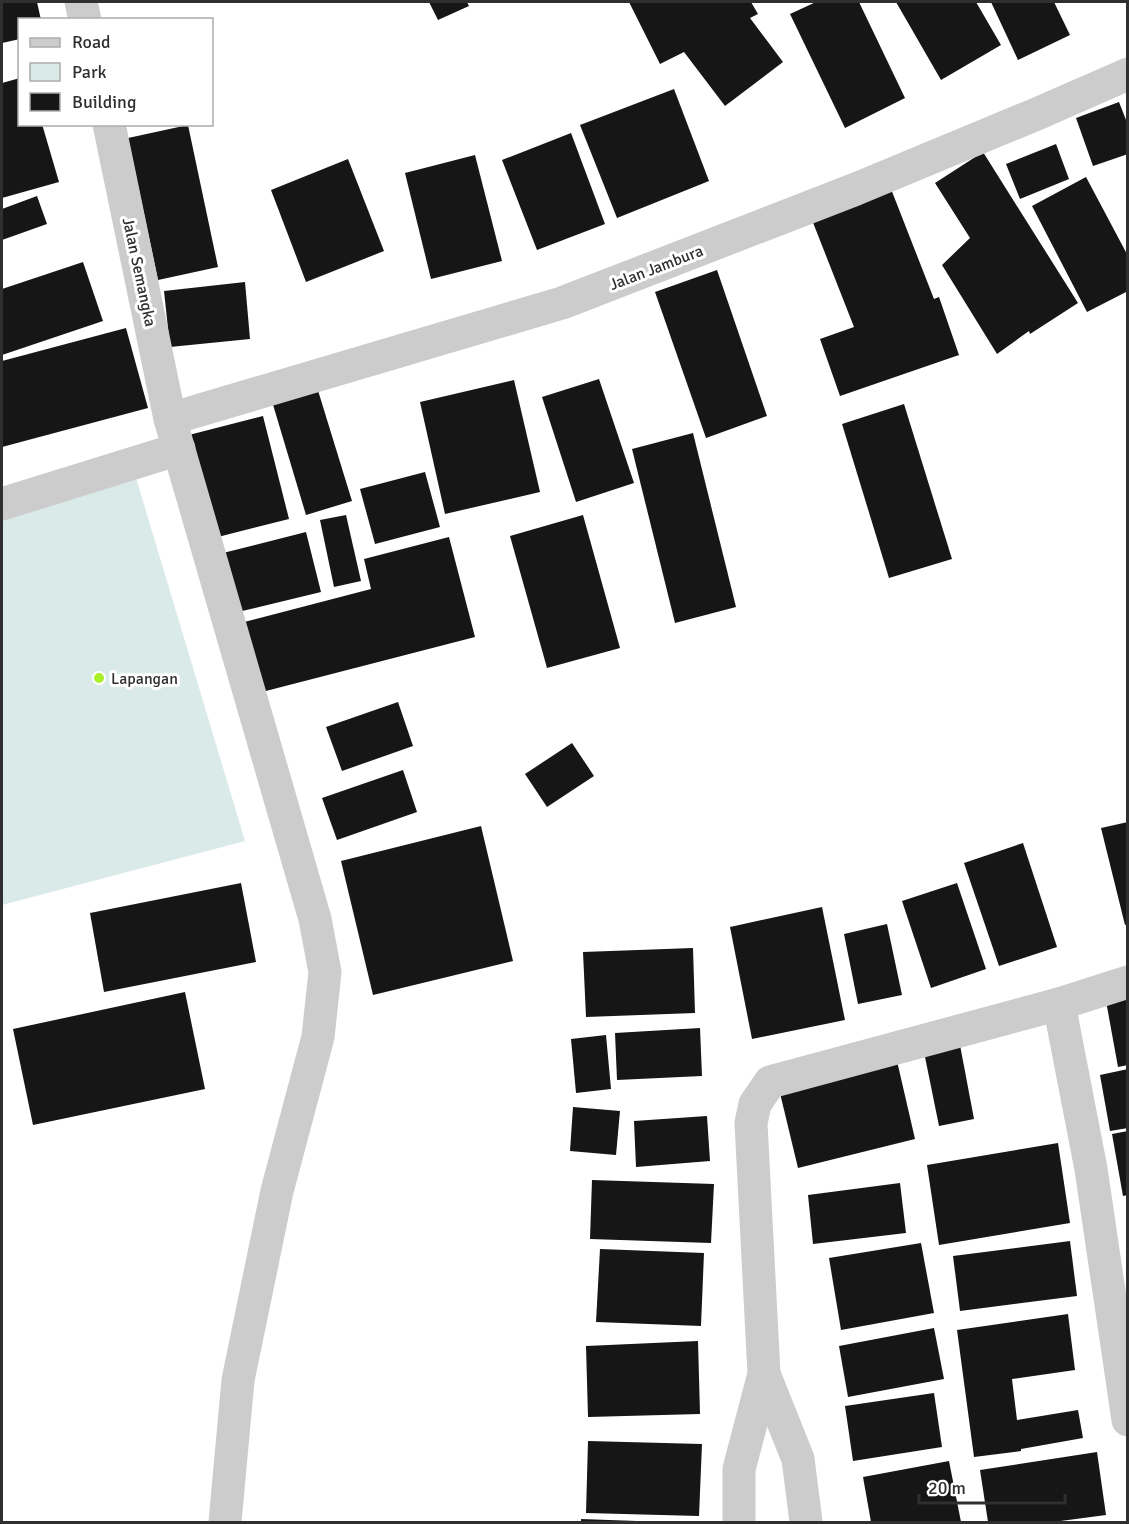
<svg xmlns="http://www.w3.org/2000/svg" width="1129" height="1524" viewBox="0 0 1129 1524" font-family="Signika,sans-serif">
	<rect width="100%" height="100%" fill="#fff"/>
	<path fill="#daeae8" d="M 136,478 L 245,841 L 2,905 L 2,516 Z"/>
	<g fill="#161616">
		<path d="M 2,2 L 37,2 L 41,20 L 20,20 L 20,39 L 2,43 Z"/>
		<path d="M 429,2 L 467,2 L 469,6 L 438,20 Z"/>
		<path d="M 629,2 L 751,2 L 758,14 L 750,18 L 783,62 L 725,106 L 684,52 L 660,64 Z"/>
		<path d="M 816,2 L 859,2 L 905,98 L 845,128 L 790,14 Z"/>
		<path d="M 896,2 L 976,2 L 1001,45 L 941,80 Z"/>
		<path d="M 991,2 L 1054,2 L 1070,35 L 1018,60 Z"/>
		<path d="M 20,78 L 20,124 L 42,124 L 59,182 L 2,198 L 2,83 Z"/>
		<path d="M 674,89 L 709,181 L 617,218 L 580,125 Z"/>
		<path d="M 1119,102 L 1128,125 L 1128,154 L 1093,166 L 1076,118 Z"/>
		<path d="M 188,125 L 218,267 L 158,280 L 128,138 Z"/>
		<path d="M 571,133 L 605,224 L 537,250 L 502,160 Z"/>
		<path d="M 1056,144 L 1069,179 L 1020,199 L 1006,164 Z"/>
		<path d="M 983,152 L 1078,303 L 1030,334 L 1029,331 L 997,354 L 942,265 L 970,238 L 935,183 Z"/>
		<path d="M 475,155 L 502,261 L 431,279 L 405,173 Z"/>
		<path d="M 348,159 L 384,251 L 306,282 L 271,190 Z"/>
		<path d="M 1086,177 L 1128,256 L 1128,291 L 1087,312 L 1032,206 Z"/>
		<path d="M 891,189 L 934,299 L 939,297 L 959,355 L 840,396 L 820,339 L 854,327 L 812,220 Z"/>
		<path d="M 37,196 L 47,224 L 2,240 L 2,209 Z"/>
		<path d="M 83,262 L 103,321 L 2,355 L 2,289 Z"/>
		<path d="M 717,270 L 767,416 L 706,438 L 655,292 Z"/>
		<path d="M 245,282 L 250,339 L 170,347 L 164,291 Z"/>
		<path d="M 126,328 L 148,408 L 2,447 L 2,361 Z"/>
		<path d="M 599,379 L 634,483 L 576,502 L 542,397 Z"/>
		<path d="M 514,380 L 540,492 L 445,514 L 420,402 Z"/>
		<path d="M 316,384 L 352,501 L 306,515 L 271,398 Z"/>
		<path d="M 904,404 L 952,559 L 889,578 L 842,424 Z"/>
		<path d="M 263,416 L 289,519 L 210,539 L 185,436 Z"/>
		<path d="M 693,433 L 736,607 L 675,623 L 632,449 Z"/>
		<path d="M 425,472 L 440,527 L 375,544 L 360,489 Z"/>
		<path d="M 346,515 L 361,581 L 334,587 L 320,520 Z"/>
		<path d="M 583,515 L 620,648 L 547,668 L 510,536 Z"/>
		<path d="M 306,532 L 321,592 L 238,612 L 223,553 Z"/>
		<path d="M 449,537 L 475,637 L 262,692 L 244,622 L 371,589 L 364,559 Z"/>
		<path d="M 398,702 L 413,746 L 342,771 L 326,727 Z"/>
		<path d="M 572,743 L 594,776 L 547,807 L 525,774 Z"/>
		<path d="M 403,770 L 417,812 L 337,840 L 322,798 Z"/>
		<path d="M 1128,822 L 1128,924 L 1125,925 L 1101,828 Z"/>
		<path d="M 481,826 L 513,961 L 373,995 L 341,861 Z"/>
		<path d="M 1023,843 L 1057,947 L 999,966 L 964,863 Z"/>
		<path d="M 241,883 L 256,962 L 104,992 L 90,913 Z"/>
		<path d="M 957,883 L 986,969 L 931,988 L 902,901 Z"/>
		<path d="M 822,907 L 845,1020 L 752,1039 L 730,927 Z"/>
		<path d="M 887,924 L 902,995 L 858,1004 L 844,934 Z"/>
		<path d="M 693,948 L 695,1013 L 586,1017 L 583,952 Z"/>
		<path d="M 185,992 L 205,1089 L 33,1125 L 13,1029 Z"/>
		<path d="M 1128,996 L 1128,1065 L 1118,1067 L 1106,1001 Z"/>
		<path d="M 700,1028 L 702,1076 L 617,1080 L 615,1033 Z"/>
		<path d="M 606,1035 L 611,1089 L 576,1093 L 571,1039 Z"/>
		<path d="M 960,1045 L 974,1119 L 939,1126 L 924,1052 Z"/>
		<path d="M 897,1061 L 915,1139 L 798,1168 L 779,1089 Z"/>
		<path d="M 1128,1069 L 1128,1128 L 1110,1131 L 1100,1075 Z"/>
		<path d="M 573,1107 L 620,1111 L 616,1155 L 570,1151 Z"/>
		<path d="M 707,1116 L 710,1161 L 636,1167 L 634,1121 Z"/>
		<path d="M 1128,1131 L 1128,1195 L 1123,1196 L 1112,1134 Z"/>
		<path d="M 1058,1143 L 1070,1223 L 939,1245 L 927,1165 Z"/>
		<path d="M 592,1180 L 714,1184 L 711,1243 L 590,1239 Z"/>
		<path d="M 900,1183 L 906,1233 L 813,1244 L 808,1195 Z"/>
		<path d="M 1070,1241 L 1077,1296 L 960,1311 L 953,1256 Z"/>
		<path d="M 921,1243 L 934,1313 L 841,1330 L 829,1258 Z"/>
		<path d="M 600,1249 L 704,1253 L 701,1326 L 596,1322 Z"/>
		<path d="M 1068,1314 L 1075,1370 L 1012,1379 L 1017,1420 L 1078,1410 L 1083,1438 L 1021,1449 L 1021,1451 L 974,1457 L 957,1330 Z"/>
		<path d="M 934,1328 L 944,1379 L 848,1397 L 839,1346 Z"/>
		<path d="M 698,1341 L 700,1414 L 588,1417 L 586,1346 Z"/>
		<path d="M 934,1393 L 942,1447 L 853,1461 L 845,1406 Z"/>
		<path d="M 588,1441 L 702,1444 L 699,1516 L 586,1513 Z"/>
		<path d="M 1097,1452 L 1106,1515 L 1053,1522 L 988,1522 L 980,1470 Z"/>
		<path d="M 949,1461 L 961,1522 L 871,1522 L 863,1477 Z"/>
		<path d="M 581,1519 L 637,1521 L 637,1522 L 581,1522 Z"/>
	</g>
	<g fill="none" stroke-linecap="round" stroke-linejoin="round">
		<g stroke="#ccc" stroke-width="33">
			<path d="M 81,2 L 85,20"/>
			<path d="M 109,124 L 170,419 L 315,919 L 325,972 L 318,1037 L 277,1191 L 238,1380 L 225,1522"/>
			<path d="M 170,419 L 562,303 L 856,189 L 1039,113 L 1128,74"/>
			<path d="M 2,504 L 179,449"/>
			<path d="M 1059,1004 L 1091,1169 L 1128,1420"/>
			<path d="M 764,1374 L 798,1459 L 806,1522"/>
			<path d="M 739,1522 L 739,1469 L 764,1374 L 751,1123 L 755,1104 L 770,1082 L 1059,1004 L 1128,982"/>
		</g>
	</g>
	<circle fill="#abef29" stroke="#fff" stroke-width="2" cx="99" cy="678" r="6"/>
	<g text-anchor="middle" stroke-width="6" stroke-linejoin="round" paint-order="stroke">
		<g font-size="16" fill="#2f2f2f" stroke="#fff">
			<text transform="translate(656 267) rotate(-21)" y="6">Jalan Jambura</text>
			<text transform="translate(140 272) rotate(78)" y="6">Jalan Semangka</text>
		</g>
		<g font-size="16" fill="#2f2f2f" stroke="#fff" text-anchor="start">
			<text x="111" y="684">Lapangan</text>
		</g>
	</g>
	<rect width="1129" height="1524" fill="none" stroke="#2f2f2f" stroke-width="6"/>
	<rect x="18" y="18" width="195" height="108" fill="#ffffff" stroke="#acacac" stroke-width="1.5"/>
	<rect x="30" y="38" width="30" height="9" fill="#cccccc" stroke="#acacac" stroke-width="1.5"/>
	<text x="72" y="48" font-size="18" fill="#2f2f2f">Road</text>
	<rect x="30" y="63" width="30" height="18" fill="#daeae8" stroke="#acacac" stroke-width="1.5"/>
	<text x="72" y="78" font-size="18" fill="#2f2f2f">Park</text>
	<rect x="30" y="93" width="30" height="18" fill="#161616" stroke="#acacac" stroke-width="1.5"/>
	<text x="72" y="108" font-size="18" fill="#2f2f2f">Building</text>
	<path d="M919 1494v9h146v-9" fill="none" stroke="#2f2f2f" stroke-width="3"/>
	<text x="928" y="1494" font-size="18" fill="#2f2f2f" stroke="#ffffff" stroke-width="4.5" paint-order="stroke">20 m</text>
</svg>
